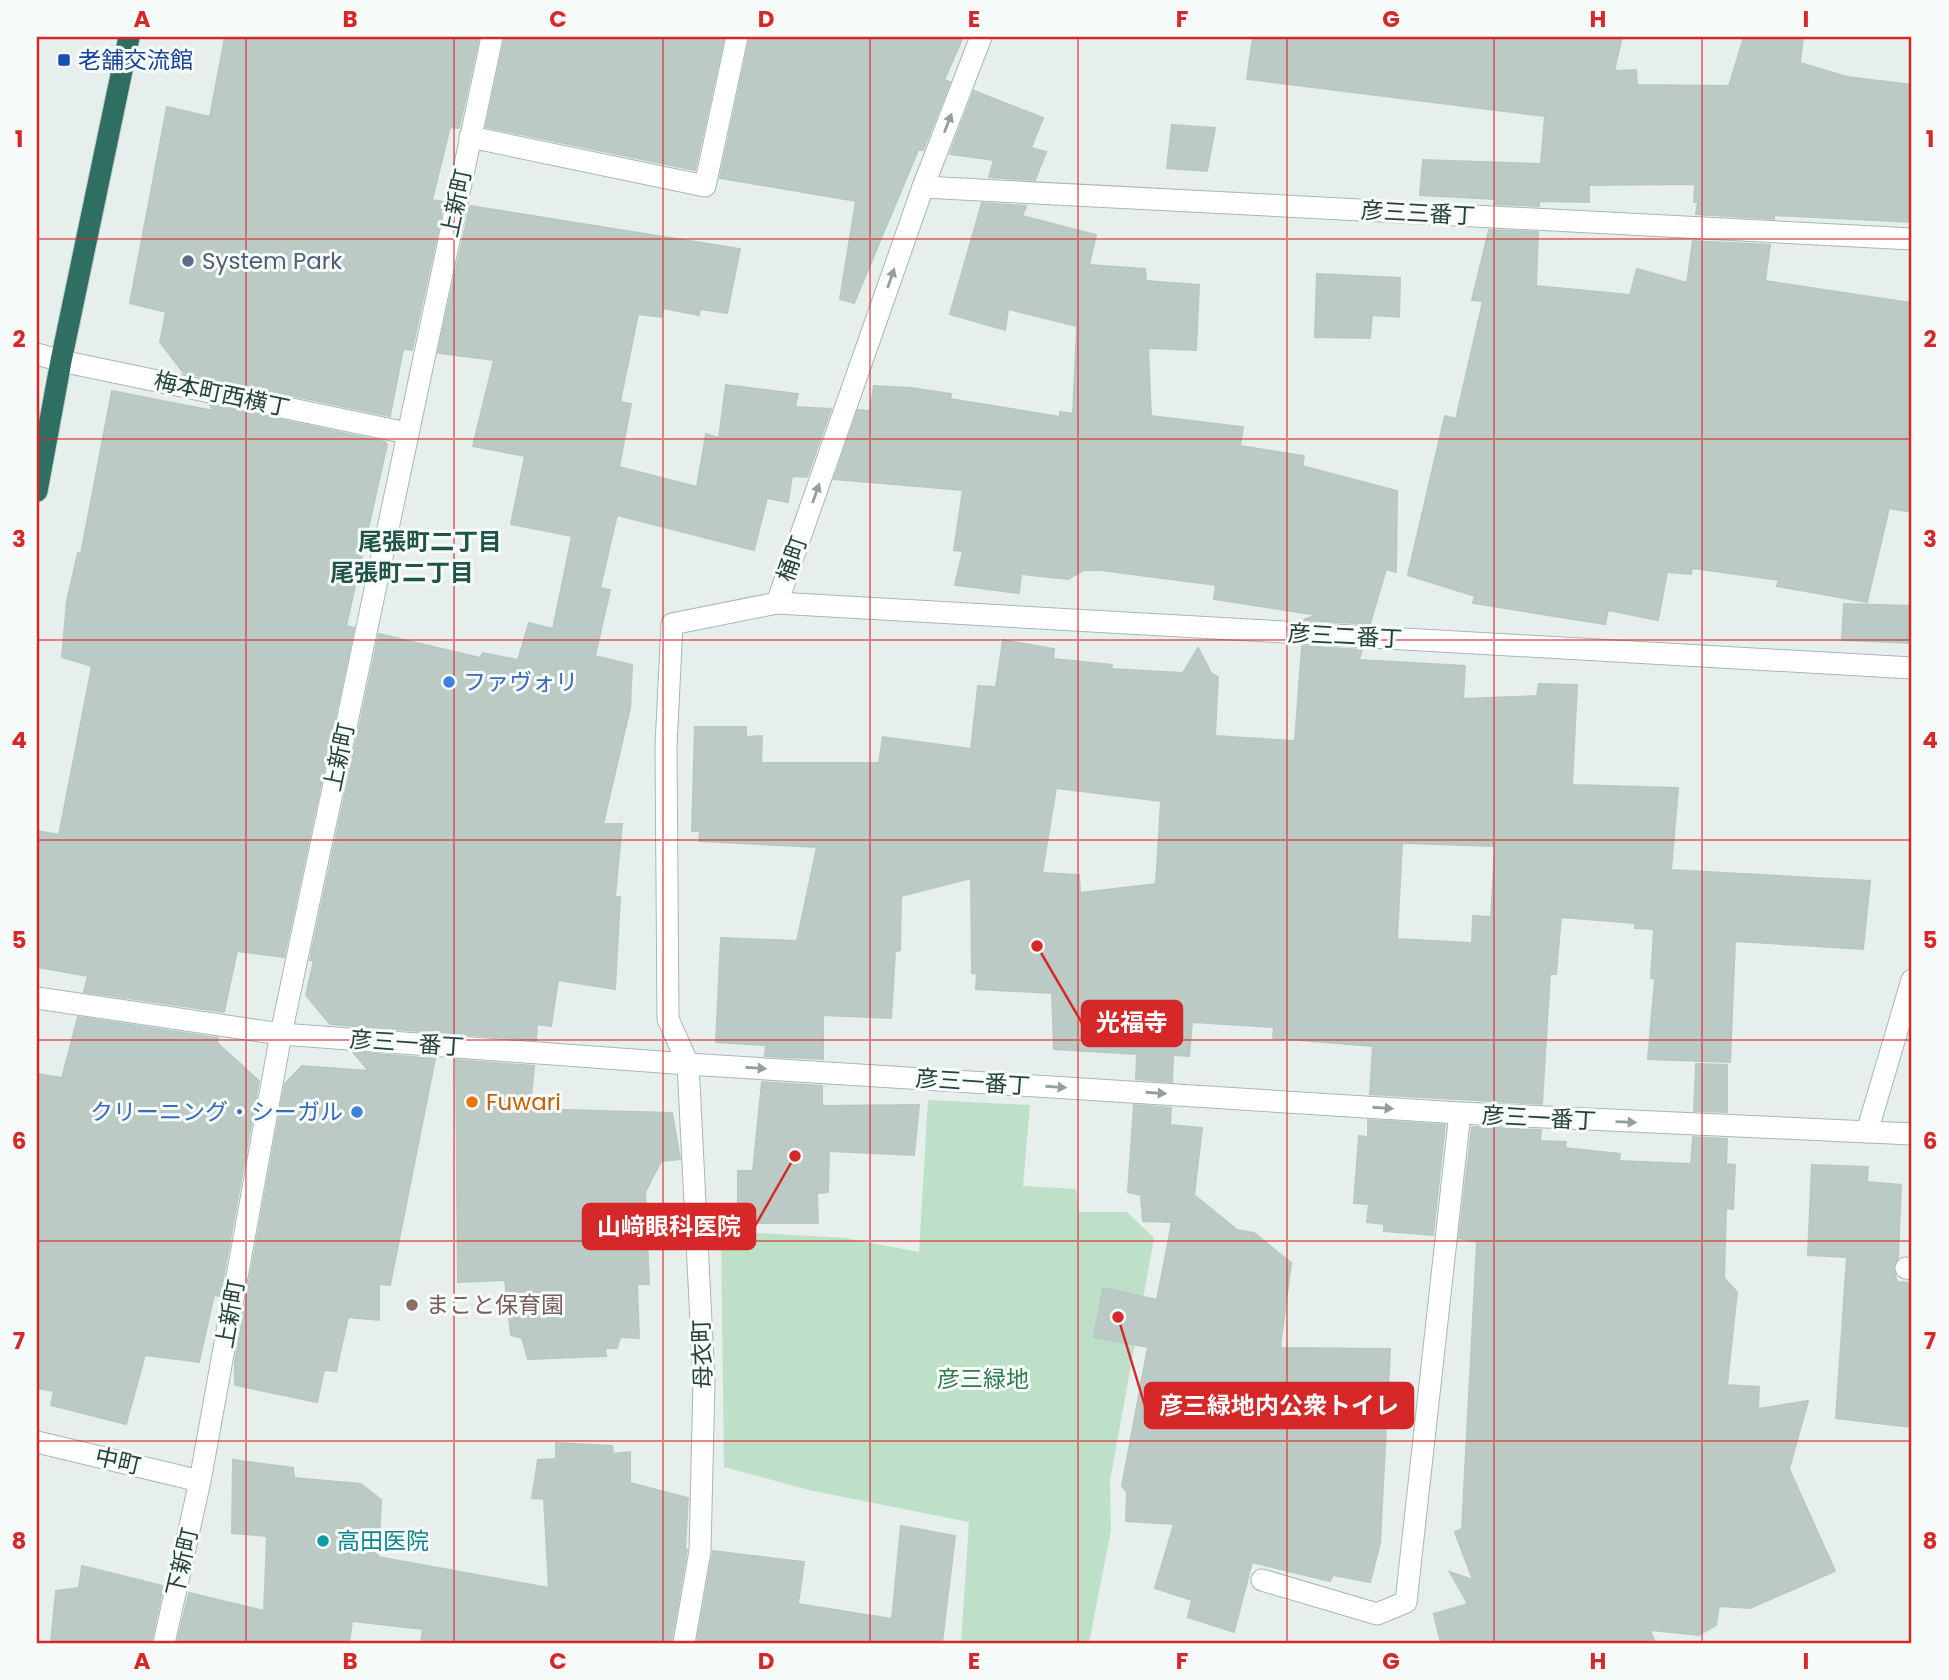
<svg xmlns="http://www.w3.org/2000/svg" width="1949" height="1680" viewBox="0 0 1949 1680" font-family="Poppins,'Noto Sans JP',sans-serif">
	<rect width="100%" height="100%" fill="#e6efeb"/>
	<path fill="#bfe0c8" d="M 928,1100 L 1030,1105 L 1023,1186 L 1076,1189 L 1079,1212 L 1127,1212 L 1154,1238 L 1110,1481 L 1111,1530 L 1089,1643 L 961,1643 L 969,1522 L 809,1490 L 724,1467 L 721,1231 L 845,1238 L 919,1252 Z"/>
	<g fill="#bbcac4" stroke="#b8c9c2" stroke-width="2" fill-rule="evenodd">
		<path d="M 225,37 L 479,37 L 459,128 L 450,127 L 432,200 L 444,202 L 412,350 L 403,349 L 390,416 L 184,373 L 160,342 L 166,312 L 130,303 L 167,107 L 210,117 Z"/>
		<path d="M 505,37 L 724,37 L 695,170 L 486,127 Z"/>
		<path d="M 750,37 L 963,37 L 944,80 L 950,82 L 923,150 L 918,150 L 854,303 L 840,299 L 856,201 L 720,178 Z"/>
		<path d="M 1253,37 L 1622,37 L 1614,71 L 1636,70 L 1637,85 L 1729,86 L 1744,37 L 1803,37 L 1800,63 L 1847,77 L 1912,85 L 1912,222 L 1774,215 L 1774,219 L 1696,214 L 1698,202 L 1694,202 L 1695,184 L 1589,185 L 1589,202 L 1539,201 L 1539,206 L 1495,204 L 1496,199 L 1420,195 L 1423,160 L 1541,164 L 1545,116 L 1247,79 Z"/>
		<path d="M 974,91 L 1043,118 L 1031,148 L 1046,152 L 1035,180 L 989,177 L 994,160 L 950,154 Z"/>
		<path d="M 1172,125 L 1215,128 L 1207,171 L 1167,168 Z"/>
		<path d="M 982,203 L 1026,206 L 1022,216 L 1096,235 L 1089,265 L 1145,269 L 1146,281 L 1199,285 L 1196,350 L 1148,348 L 1151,416 L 1243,427 L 1240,446 L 1304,456 L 1302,466 L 1397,491 L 1396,572 L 1386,569 L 1370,624 L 1303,620 L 1317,615 L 1214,599 L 1216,585 L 1100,570 L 1084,570 L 1068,579 L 1021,574 L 1019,593 L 955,585 L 963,551 L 954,550 L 963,490 L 834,479 L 858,410 L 870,411 L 874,386 L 912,388 L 951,394 L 950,399 L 1060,417 L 1060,412 L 1073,414 L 1077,326 L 1008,309 L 1005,330 L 950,314 Z"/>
		<path d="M 470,206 L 740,249 L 727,313 L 700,309 L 699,315 L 663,308 L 662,317 L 638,314 L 620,402 L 631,404 L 619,467 L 697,487 L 706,434 L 719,438 L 726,385 L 798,394 L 795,407 L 831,409 L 807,477 L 792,476 L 788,502 L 767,498 L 754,550 L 617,515 L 600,588 L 610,590 L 595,656 L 632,665 L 630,708 L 603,824 L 622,824 L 615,897 L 620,897 L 615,989 L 558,980 L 551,1026 L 537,1024 L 536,1040 L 330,1024 L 306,995 L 314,960 L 310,960 L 379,634 L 480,658 L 483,653 L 518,660 L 529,623 L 553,629 L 572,536 L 511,524 L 525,456 L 473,446 L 494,360 L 438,353 Z"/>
		<path d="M 1489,230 L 1538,232 L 1536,286 L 1630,295 L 1637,269 L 1687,283 L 1693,241 L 1770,245 L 1765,281 L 1912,303 L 1912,512 L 1889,508 L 1867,602 L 1777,586 L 1779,580 L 1692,568 L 1691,574 L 1667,572 L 1658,620 L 1608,610 L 1605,624 L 1473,603 L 1475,596 L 1408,575 L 1445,416 L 1456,419 L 1483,301 L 1472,300 Z"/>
		<path d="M 1317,274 L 1400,278 L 1399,317 L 1372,315 L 1370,338 L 1315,337 Z"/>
		<path d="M 112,391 L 214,411 L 210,405 L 385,442 L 387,445 L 346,626 L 354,628 L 284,957 L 237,951 L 224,1012 L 84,992 L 88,976 L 37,967 L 37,831 L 59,835 L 92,666 L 62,657 L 67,601 L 78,553 L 81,554 Z"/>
		<path d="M 1844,604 L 1912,606 L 1912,643 L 1842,640 Z"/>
		<path d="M 1003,640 L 1054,649 L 1053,659 L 1112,665 L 1111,669 L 1183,673 L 1198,648 L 1211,673 L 1218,677 L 1215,736 L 1295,741 L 1302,646 L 1362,650 L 1359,660 L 1465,666 L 1463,699 L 1537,696 L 1539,684 L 1577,685 L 1572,785 L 1678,788 L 1671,870 L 1870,881 L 1863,949 L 1735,941 L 1730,1062 L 1648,1059 L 1655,979 L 1651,978 L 1654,929 L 1635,928 L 1635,923 L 1561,917 L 1556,974 L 1550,974 L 1542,1104 L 1370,1094 L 1373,1046 L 1273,1038 L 1274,1027 L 1192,1022 L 1189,1056 L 1173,1055 L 1172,1082 L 1136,1079 L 1137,1054 L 1054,1049 L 1052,993 L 976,989 L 977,974 L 972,973 L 971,878 L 901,896 L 900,950 L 895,952 L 891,1018 L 823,1015 L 823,1059 L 765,1056 L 766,1045 L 716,1042 L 721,938 L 797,941 L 817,847 L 699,841 L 700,831 L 692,831 L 695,727 L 746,727 L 746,737 L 762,736 L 761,763 L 879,763 L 883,737 L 971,749 L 978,686 L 996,687 ZM 1056,788 L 1161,801 L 1156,884 L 1080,893 L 1079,875 L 1042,873 ZM 1402,843 L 1495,846 L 1491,917 L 1473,916 L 1472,943 L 1397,939 Z"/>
		<path d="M 78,1017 L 218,1038 L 217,1043 L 259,1081 L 220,1296 L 214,1295 L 199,1362 L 145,1355 L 126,1424 L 51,1405 L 54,1391 L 37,1388 L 37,1074 L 62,1078 Z"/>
		<path d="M 353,1052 L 435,1059 L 390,1285 L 379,1284 L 379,1320 L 348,1317 L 336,1371 L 324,1370 L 317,1402 L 235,1385 L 235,1361 L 285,1084 L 302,1066 L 369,1071 Z"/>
		<path d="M 456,1060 L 534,1066 L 530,1109 L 672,1113 L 680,1159 L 661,1161 L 645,1192 L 649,1284 L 637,1284 L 639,1338 L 620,1337 L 617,1348 L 605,1348 L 606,1356 L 528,1359 L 522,1338 L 511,1335 L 505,1280 L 458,1282 Z"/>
		<path d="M 1696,1064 L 1727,1065 L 1727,1112 L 1694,1111 Z"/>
		<path d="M 762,1082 L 822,1086 L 822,1106 L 919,1105 L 914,1155 L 829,1151 L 828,1192 L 817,1193 L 818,1223 L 749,1223 L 749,1209 L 738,1208 L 738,1171 L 753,1171 Z"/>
		<path d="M 1134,1105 L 1171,1108 L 1170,1125 L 1202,1128 L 1194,1195 L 1237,1230 L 1254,1233 L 1291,1263 L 1280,1348 L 1390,1349 L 1380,1543 L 1370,1582 L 1333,1575 L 1330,1581 L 1252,1562 L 1234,1632 L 1188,1617 L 1192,1600 L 1155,1588 L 1174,1524 L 1126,1521 L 1127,1492 L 1122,1486 L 1148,1347 L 1094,1337 L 1103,1288 L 1157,1300 L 1172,1222 L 1143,1221 L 1141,1195 L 1128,1192 Z"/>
		<path d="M 1368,1120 L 1445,1125 L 1433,1235 L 1384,1231 L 1384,1224 L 1367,1222 L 1369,1204 L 1354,1203 L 1359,1136 L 1368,1137 Z"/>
		<path d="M 1472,1127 L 1541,1130 L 1540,1141 L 1566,1142 L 1565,1148 L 1620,1154 L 1619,1161 L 1691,1164 L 1693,1137 L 1727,1139 L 1726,1164 L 1735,1165 L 1733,1209 L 1726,1208 L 1724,1278 L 1737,1292 L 1727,1385 L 1759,1387 L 1758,1409 L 1808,1401 L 1789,1469 L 1835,1571 L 1750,1608 L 1719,1606 L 1716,1625 L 1699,1635 L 1650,1630 L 1655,1643 L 1441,1643 L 1434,1614 L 1468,1604 L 1450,1572 L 1473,1580 L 1455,1532 L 1462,1529 L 1477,1242 L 1459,1238 Z"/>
		<path d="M 1812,1165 L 1868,1167 L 1867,1182 L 1901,1185 L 1898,1258 L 1893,1267 L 1897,1282 L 1912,1283 L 1912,1427 L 1836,1418 L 1847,1257 L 1808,1255 Z"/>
		<path d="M 556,1443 L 612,1446 L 613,1454 L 630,1452 L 630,1483 L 688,1498 L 685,1548 L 687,1550 L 671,1643 L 421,1643 L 423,1629 L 352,1621 L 349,1643 L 177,1643 L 189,1593 L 264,1611 L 267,1536 L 232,1533 L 233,1460 L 293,1468 L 294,1478 L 361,1484 L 381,1500 L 378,1557 L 549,1588 L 544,1499 L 532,1498 L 538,1460 L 556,1459 Z"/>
		<path d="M 901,1526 L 955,1536 L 942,1643 L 697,1643 L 713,1551 L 804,1562 L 798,1604 L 892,1619 Z"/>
		<path d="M 82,1566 L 163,1586 L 151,1643 L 51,1643 L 56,1591 L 79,1588 Z"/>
	</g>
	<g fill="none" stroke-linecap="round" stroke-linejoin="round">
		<g stroke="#a8b8b2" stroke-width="23">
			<g id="minor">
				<path d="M 470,137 L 705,186 L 737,37"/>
				<path d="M 923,187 L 1912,239"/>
				<path d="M 37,354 L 61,361 L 407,433"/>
				<path d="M 777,603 L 923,187 L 981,37"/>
				<path d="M 37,998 L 281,1034 L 688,1064 L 1460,1113 L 1912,1134"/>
				<path d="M 1867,1132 L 1912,980"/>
				<path d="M 1906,1268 L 1912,1269"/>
				<path d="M 37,1442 L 200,1481"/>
				<path d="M 1262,1580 L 1377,1614 L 1406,1602 L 1460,1113"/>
				<path d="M 164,1643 L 200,1481 L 281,1034 L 492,37"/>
				<path d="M 684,1643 L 700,1551 L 704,1381 L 688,1064 L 668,1019 L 666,746 L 672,624 L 777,603 L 1912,668"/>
			</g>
		</g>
		<g stroke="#c2cac8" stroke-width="23">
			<path id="highway" d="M 37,491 L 61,361 L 129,37"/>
		</g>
		<use href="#minor" stroke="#fff" stroke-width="21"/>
		<use href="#highway" stroke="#2f6f62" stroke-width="21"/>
	</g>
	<defs><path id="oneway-solid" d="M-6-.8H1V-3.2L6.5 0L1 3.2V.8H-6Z" transform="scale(1.75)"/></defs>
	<g fill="#92a09c">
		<use href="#oneway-solid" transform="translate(948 123) rotate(-69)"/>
		<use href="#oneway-solid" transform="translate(891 278) rotate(-71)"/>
		<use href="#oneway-solid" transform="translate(816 493) rotate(-71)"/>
		<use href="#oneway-solid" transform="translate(756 1068) rotate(4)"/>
		<use href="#oneway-solid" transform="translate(1056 1087) rotate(4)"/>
		<use href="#oneway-solid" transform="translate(1156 1093) rotate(4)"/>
		<use href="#oneway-solid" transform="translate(1383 1108) rotate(4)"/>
		<use href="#oneway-solid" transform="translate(1626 1122) rotate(2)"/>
	</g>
	<path fill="none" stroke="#d62828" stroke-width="2" stroke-opacity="0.55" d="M 246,37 L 246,1643M 454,37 L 454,1643M 663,37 L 663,1643M 870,37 L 870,1643M 1078,37 L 1078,1643M 1287,37 L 1287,1643M 1494,37 L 1494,1643M 1702,37 L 1702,1643M 37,239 L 1912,239M 37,439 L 1912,439M 37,640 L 1912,640M 37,840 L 1912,840M 37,1040 L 1912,1040M 37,1241 L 1912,1241M 37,1441 L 1912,1441"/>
	<rect fill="#1a4fb4" stroke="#f7fbf9" stroke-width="2.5" x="57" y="53" width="14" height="14" rx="3.5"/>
	<circle fill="#5c6f8a" stroke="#f7fbf9" stroke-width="2.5" cx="188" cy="261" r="7"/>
	<g fill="#3f7fe0" stroke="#f7fbf9" stroke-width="2.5">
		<circle cx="449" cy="682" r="7"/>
		<circle cx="357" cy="1112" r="7"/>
	</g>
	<circle fill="#e8710a" stroke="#f7fbf9" stroke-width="2.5" cx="472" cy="1102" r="7"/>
	<circle fill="#8d6e63" stroke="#f7fbf9" stroke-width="2.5" cx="412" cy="1305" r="7"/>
	<circle fill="#0f9aa8" stroke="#f7fbf9" stroke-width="2.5" cx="323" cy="1541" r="7"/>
	<g text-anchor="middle" stroke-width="6" stroke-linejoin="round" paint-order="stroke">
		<g font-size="23" fill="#164399" stroke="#f7fbf9" text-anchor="start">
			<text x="78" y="68">老舗交流館</text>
		</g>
		<g font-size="23" fill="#24423a" stroke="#f7fbf9">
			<text transform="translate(456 203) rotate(-78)" y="8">上新町</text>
			<text transform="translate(1418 213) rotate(3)" y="8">彦三三番丁</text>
			<text transform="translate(222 394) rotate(12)" y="8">梅本町西横丁</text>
			<text transform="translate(792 559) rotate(-71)" y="8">桶町</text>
			<text transform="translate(1345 636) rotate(3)" y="8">彦三二番丁</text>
			<text transform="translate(339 757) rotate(-78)" y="8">上新町</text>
			<text transform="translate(407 1043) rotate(4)" y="8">彦三一番丁</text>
			<text transform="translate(973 1082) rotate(4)" y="8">彦三一番丁</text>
			<text transform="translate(1539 1118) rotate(3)" y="8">彦三一番丁</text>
			<text transform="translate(230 1314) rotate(-80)" y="8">上新町</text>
			<text transform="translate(702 1354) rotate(-92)" y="8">母衣町</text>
			<text transform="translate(118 1461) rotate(13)" y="8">中町</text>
			<text transform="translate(182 1562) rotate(-77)" y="8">下新町</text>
		</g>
		<g font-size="23" fill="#4e5e75" stroke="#f7fbf9" text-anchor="start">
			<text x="202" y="269">System Park</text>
		</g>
		<g font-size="23" fill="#366cbe" stroke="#f7fbf9" text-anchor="start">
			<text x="463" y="690">ファヴォリ</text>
			<text x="343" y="1120" text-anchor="end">クリーニング・シーガル</text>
		</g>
		<g font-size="23" fill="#c56008" stroke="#f7fbf9" text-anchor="start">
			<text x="486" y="1110">Fuwari</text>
		</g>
		<g font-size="23" fill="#785e54" stroke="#f7fbf9" text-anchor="start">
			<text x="426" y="1313">まこと保育園</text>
		</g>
		<g font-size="23" fill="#2d7a4b" stroke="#f7fbf9">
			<text x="983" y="1387">彦三緑地</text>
		</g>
		<g font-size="23" fill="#0d838f" stroke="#f7fbf9" text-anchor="start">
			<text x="337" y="1549">高田医院</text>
		</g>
		<g font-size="24" font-weight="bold" fill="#1f5548" stroke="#f7fbf9">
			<text x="430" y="550">尾張町二丁目</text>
			<text x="402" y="581">尾張町二丁目</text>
		</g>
	</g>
	<path fill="none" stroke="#d62828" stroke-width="2.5" d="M1037 946L1082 1023M795 1156L755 1226M1118 1317L1145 1406"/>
	<g fill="#d62828" stroke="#f7fbf9" stroke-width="2.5">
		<circle cx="1037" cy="946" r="7"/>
		<circle cx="795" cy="1156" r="7"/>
		<circle cx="1118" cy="1317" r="7"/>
	</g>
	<g fill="#d62828" stroke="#d62828" stroke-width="2.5">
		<rect x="1082" y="1001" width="100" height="45" rx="7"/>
		<rect x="583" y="1204" width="172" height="45" rx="7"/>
		<rect x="1145" y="1383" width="268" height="45" rx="7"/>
	</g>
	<g font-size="24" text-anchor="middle" font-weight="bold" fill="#fff">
		<text x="1132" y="1031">光福寺</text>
		<text x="669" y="1235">山﨑眼科医院</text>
		<text x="1279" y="1414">彦三緑地内公衆トイレ</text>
	</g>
	<rect width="1949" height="1680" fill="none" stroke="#f7fbf9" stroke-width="77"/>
	<rect x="38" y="38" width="1872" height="1604" fill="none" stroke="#d62828" stroke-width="2.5"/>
	<g font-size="23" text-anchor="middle" font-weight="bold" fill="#d62828">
		<text x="142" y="27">A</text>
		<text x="350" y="27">B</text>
		<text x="558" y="27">C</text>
		<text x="766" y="27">D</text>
		<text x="974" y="27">E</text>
		<text x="1182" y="27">F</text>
		<text x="1391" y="27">G</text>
		<text x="1598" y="27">H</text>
		<text x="1806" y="27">I</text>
		<text x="19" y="147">1</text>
		<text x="1930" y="147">1</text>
		<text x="19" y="347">2</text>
		<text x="1930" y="347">2</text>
		<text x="19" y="547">3</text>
		<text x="1930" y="547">3</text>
		<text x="19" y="748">4</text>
		<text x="1930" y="748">4</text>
		<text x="19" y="948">5</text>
		<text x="1930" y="948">5</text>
		<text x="19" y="1149">6</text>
		<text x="1930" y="1149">6</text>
		<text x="19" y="1349">7</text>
		<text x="1930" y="1349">7</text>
		<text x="19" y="1549">8</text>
		<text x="1930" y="1549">8</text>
		<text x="142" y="1669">A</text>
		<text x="350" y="1669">B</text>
		<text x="558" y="1669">C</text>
		<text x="766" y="1669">D</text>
		<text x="974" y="1669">E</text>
		<text x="1182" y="1669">F</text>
		<text x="1391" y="1669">G</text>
		<text x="1598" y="1669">H</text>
		<text x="1806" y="1669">I</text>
	</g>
</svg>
